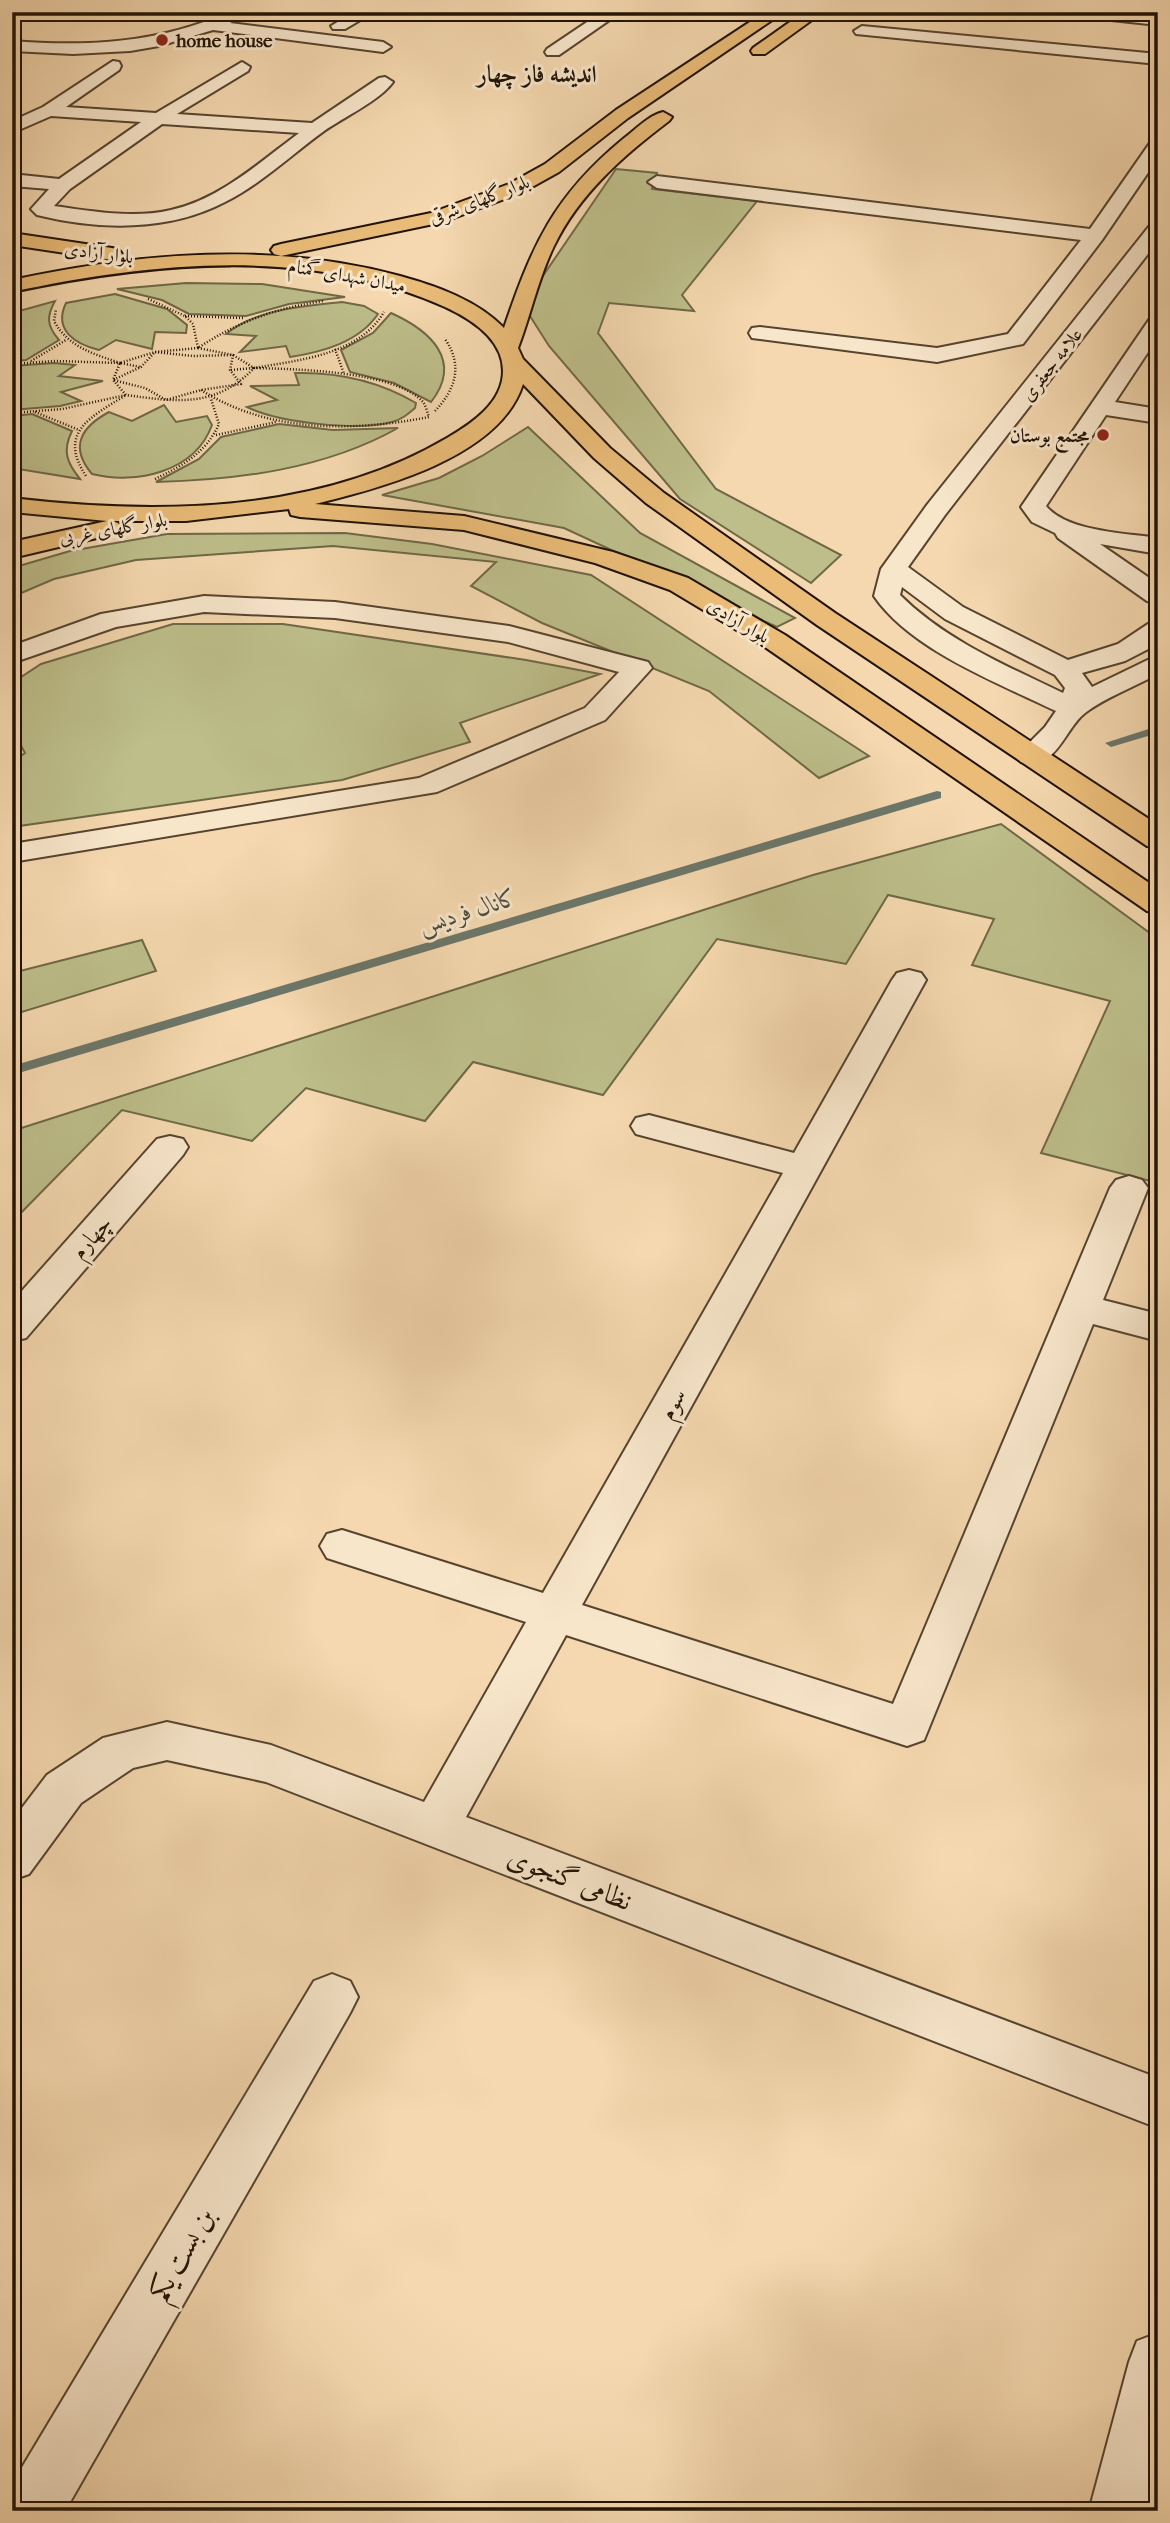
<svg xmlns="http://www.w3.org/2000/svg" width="1170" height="2523" viewBox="0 0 1170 2523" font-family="'IM FELL French Canon',Amiri,serif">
	<rect width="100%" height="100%" fill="#f5d8af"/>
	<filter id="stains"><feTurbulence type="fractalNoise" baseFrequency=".00286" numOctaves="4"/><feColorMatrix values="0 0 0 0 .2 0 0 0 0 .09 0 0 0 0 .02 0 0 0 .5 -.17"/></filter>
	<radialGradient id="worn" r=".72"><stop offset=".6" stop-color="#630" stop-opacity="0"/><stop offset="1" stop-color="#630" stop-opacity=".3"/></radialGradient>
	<g fill="#bdbe8a" stroke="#6f6847" stroke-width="2">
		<path d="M 616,169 L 657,173 L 652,189 L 757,201 L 682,295 L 694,311 L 609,303 L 598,333 L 716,489 L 841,555 L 811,583 L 680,499 L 549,346 L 523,305 Z"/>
		<path d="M 186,283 L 262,284 L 345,297 L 289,304 L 246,316 L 189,314 L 162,300 L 117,289 Z"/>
		<path d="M 115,294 L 167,309 L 187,325 L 186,333 L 155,332 L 152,349 L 116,340 L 99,350 C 75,344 53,330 66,303 Z"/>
		<path d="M 55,301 C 46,317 47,326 59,340 L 26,360 L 12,361 L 12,313 Z"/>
		<path d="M 342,302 L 364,306 L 378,314 C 359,342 323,352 290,357 L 286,346 L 240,352 L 256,336 L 226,334 C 256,309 305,306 342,302 Z"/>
		<path d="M 391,313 C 429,330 464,360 431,402 L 394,383 L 350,372 L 341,350 L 373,333 Z"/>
		<path d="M 54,363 L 75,365 L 59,376 L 103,381 L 61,392 L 81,401 L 60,406 L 12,410 L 12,366 Z"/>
		<path d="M 295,373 C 338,372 379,381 416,403 L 415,408 C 408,414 401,420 392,422 C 358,431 279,423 247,407 L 277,400 L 250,386 L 299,385 Z"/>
		<path d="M 164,405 L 176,422 L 207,416 L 212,425 C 195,472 136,485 92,474 C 69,447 81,427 109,412 L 132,421 Z"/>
		<path d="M 32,414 L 72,431 C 62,451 67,463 80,479 L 12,468 L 12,416 Z"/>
		<path d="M 279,424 L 333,430 L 398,428 C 325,469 238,480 156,482 L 199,459 L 221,437 Z"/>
		<path d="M 528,427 L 640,533 L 795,618 L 777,627 L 564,528 L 382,495 L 439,478 L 482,456 Z"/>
		<path d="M 345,533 L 432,544 L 591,575 L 869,756 L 819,778 L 709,691 L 542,623 L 471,586 L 496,562 L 333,546 L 136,560 L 54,579 L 12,597 L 12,568 L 70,551 L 167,534 Z"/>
		<path d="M 173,624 L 283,624 L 526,660 L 600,674 L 460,723 L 470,742 L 342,780 L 12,827 L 12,762 L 25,753 L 12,729 L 12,683 L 41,664 Z"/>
		<path d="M 1001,824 L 1158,939 L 1158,1183 L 1041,1153 L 1110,1001 L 972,965 L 994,919 L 888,895 L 846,964 L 717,939 L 603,1095 L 473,1062 L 425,1121 L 306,1088 L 252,1141 L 122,1110 L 12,1222 L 12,1131 L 813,875 Z"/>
		<path d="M 142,940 L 156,971 L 12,1015 L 12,973 Z"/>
	</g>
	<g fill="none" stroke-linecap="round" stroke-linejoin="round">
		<g fill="#6b776a" fill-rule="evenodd">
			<path d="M 1158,726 L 1158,733 L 1111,747 L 1105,743 Z"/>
			<path d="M 937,791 L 941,792 L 941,798 L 12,1075 L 12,1066 Z"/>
		</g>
		<g stroke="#56442f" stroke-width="4">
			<g id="minor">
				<path d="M 229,12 L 251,12 L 230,23 L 383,42 L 391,47 L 383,52 L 213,30 L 159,46 L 130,51 L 73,54 L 12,51 L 12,41 C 88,47 159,43 229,12 Z"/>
				<path d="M 354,12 L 374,12 L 345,29 L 333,29 L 331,26 Z"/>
				<path d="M 602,12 L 621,12 L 559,55 L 547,55 L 545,52 L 547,49 Z"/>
				<path d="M 1075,12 L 1158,15 L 1158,25 L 1083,17 Z"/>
				<path d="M 862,26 L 1158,54 L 1158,64 L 856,34 L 854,31 Z"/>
				<path d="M 113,61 L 119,62 L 121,66 L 119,70 L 66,107 L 156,113 L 242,62 L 250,67 L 248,71 L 177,114 L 312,123 L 379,78 L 385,77 L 393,82 C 379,101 344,117 324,131 C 291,155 261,184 225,202 C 168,232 98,230 37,215 L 31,209 L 49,189 L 12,186 L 12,174 L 59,179 L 141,122 L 51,116 L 12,133 L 12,121 L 43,107 ZM 162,124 L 299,133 C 260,162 220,199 171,210 C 133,219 92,211 54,206 L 70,189 Z"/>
				<path d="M 1158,139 L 1158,158 L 1102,240 L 1023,344 L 937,362 L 760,339 L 752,338 L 749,333 L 752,328 L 760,327 L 937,348 L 1008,334 L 1081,240 L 657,188 L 648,182 L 657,176 L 1090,229 L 1152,140 Z"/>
				<path d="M 1158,222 L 1158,241 L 945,515 L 908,567 L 963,607 L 1068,660 L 1118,644 L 1148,624 L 1158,622 L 1158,644 L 1125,661 L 1082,673 L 1092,687 L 1158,655 L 1158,674 C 1136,686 1104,698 1085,713 C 1064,729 1057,771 1021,762 L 1016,756 L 1045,727 L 1056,711 C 998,683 911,650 874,596 L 881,569 L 927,505 L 1151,224 ZM 902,587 L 945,619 L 1055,675 L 1065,688 L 1063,693 C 1007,666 945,640 900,595 Z"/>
				<path d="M 1158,315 L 1158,337 L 1115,402 L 1158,409 L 1158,423 L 1106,415 L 1046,506 C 1067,532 1127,533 1158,538 L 1158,554 L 1100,544 L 1158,584 L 1156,603 L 1147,601 L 1058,538 L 1055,533 L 1032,522 L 1021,507 L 1151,317 Z"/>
				<path d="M 204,596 L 335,602 L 509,626 L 648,662 L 652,668 L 605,720 L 437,792 L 12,862 L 12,844 L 419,778 L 585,708 L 619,672 L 508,642 L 335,618 L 204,612 L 116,627 L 12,663 L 12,646 L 101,614 Z"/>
				<path d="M 909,970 L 921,973 L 926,980 L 582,1605 L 893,1704 L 1110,1188 L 1116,1180 L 1129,1176 L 1142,1180 L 1148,1188 L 1103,1300 L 1158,1314 L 1158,1341 L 1093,1324 L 924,1740 L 907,1746 L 566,1635 L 466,1817 L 1158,2078 L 1158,2128 L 266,1782 L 167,1760 L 133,1768 L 81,1803 L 29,1874 L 12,1880 L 12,1821 L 47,1775 L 103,1738 L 167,1722 L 271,1745 L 424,1802 L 526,1622 L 327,1558 L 320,1546 L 327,1534 L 342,1530 L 543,1593 L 783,1173 L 636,1134 L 631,1126 L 636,1118 L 649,1115 L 794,1153 L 892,980 L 897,973 Z"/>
				<path d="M 170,1136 L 183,1139 L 188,1147 L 183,1155 L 26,1338 L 12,1341 L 12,1302 L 157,1139 Z"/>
				<path d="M 332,1974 L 350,1981 L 358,1997 L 350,2013 L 65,2511 L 12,2511 L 12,2484 L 314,1981 Z"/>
				<path d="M 1158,2333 L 1158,2482 L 1151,2511 L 1089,2511 L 1129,2362 L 1137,2341 Z"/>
			</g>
		</g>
		<g stroke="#211304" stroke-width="4">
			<g id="major">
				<path d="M 765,12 L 784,12 L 628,118 L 559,172 L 523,192 L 443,222 L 281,256 L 274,254 L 271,250 L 274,246 L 281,244 L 431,213 L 509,184 L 545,164 L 616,110 Z"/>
				<path d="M 804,12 L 823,12 L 765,54 L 753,54 L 751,51 L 753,48 Z"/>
				<path d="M 663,112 L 672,117 L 669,121 C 624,155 579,194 554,246 C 538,279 531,314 518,348 L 523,359 L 610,448 L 664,493 L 835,613 L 1158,825 L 1158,848 L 1147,846 L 817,625 L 646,503 L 594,458 L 523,384 C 500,457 381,488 315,504 L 464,516 L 613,552 L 688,578 L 785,635 L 1158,889 L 1158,914 L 1147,911 L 765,647 L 670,590 L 595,563 L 464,530 L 300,517 L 291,515 L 289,509 L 186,521 L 112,521 L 118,523 L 122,528 L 118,533 L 12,558 L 12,542 L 107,521 L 12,512 L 12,498 C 156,515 318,514 447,438 C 471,424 503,403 503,371 C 503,339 471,319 445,307 C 310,246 153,262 12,292 L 12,280 C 140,253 272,241 400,276 C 436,286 477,300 504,328 C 532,245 554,196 623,139 C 635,130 649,115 663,112 Z"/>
				<path d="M 12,233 L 112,248 L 119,250 L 122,254 L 119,258 L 112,260 L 12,245 Z"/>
			</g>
		</g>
		<g stroke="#211304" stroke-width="2.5" stroke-dasharray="1 2" stroke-linecap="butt">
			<path d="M 148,299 L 185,316 L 193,324 L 198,348 C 237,322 276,308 323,301"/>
			<path d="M 185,316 L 243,318"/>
			<path d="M 198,348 L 233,355 L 254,368 C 216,408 177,402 126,395 L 113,380 L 120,363 L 155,352 Z"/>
			<path d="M 335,349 L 344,374"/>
			<path d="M 155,352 L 193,356 L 233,355 L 230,370 L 241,384 L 201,390 L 166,400 L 145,388 L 113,380 L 141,367 Z"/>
			<path d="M 31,361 L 66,340"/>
			<path d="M 121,363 L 140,367"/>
			<path d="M 12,364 L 55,361 L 120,363 C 94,354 68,347 54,321 L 56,309"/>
			<path d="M 231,370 L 253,368"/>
			<path d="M 201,390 C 269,433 352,432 429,417 C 427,412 426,406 423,402 C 396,371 294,369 254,368 C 299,360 359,355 384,312"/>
			<path d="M 435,411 C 456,389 463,365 445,339"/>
			<path d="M 35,412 L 79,430"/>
			<path d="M 12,413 L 62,409 L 126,395 C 91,417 57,432 86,476"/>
			<path d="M 216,435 L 276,422"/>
			<path d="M 155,479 C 182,466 206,453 219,424 L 211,399"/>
		</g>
		<use href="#minor" fill="#f8e6cb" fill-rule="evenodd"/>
		<use href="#major" fill="#eabc78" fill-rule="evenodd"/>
	</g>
	<g fill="#8f2418" stroke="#f8e6cb" stroke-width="2.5">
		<circle cx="162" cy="40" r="7"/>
		<circle cx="1103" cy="435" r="7"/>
	</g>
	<g text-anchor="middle" stroke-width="6" stroke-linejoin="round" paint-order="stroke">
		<g font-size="19" font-weight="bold" fill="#211304" stroke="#f8e6cb" text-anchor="start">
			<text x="176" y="47">home house</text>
			<text x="1089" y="442" text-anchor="end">مجتمع بوستان</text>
		</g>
		<g font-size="19" fill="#211304" stroke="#f8e6cb">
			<text transform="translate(479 199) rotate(-21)" y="7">بلوار گلهای شرقی</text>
			<text transform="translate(99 252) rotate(7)" y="7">بلوار آزادی</text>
			<text transform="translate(347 275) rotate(10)" y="7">میدان شهدای گمنام</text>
			<text transform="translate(1051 364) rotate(-52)" y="7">علامه جعفری</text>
			<text transform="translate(113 528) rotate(-10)" y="7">بلوار گلهای غربی</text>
			<text transform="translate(739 620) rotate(31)" y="7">بلوار آزادی</text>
		</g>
		<g font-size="23" fill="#211304" stroke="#f8e6cb">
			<text transform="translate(91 1237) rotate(-49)" y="8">چهارم</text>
			<text transform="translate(672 1404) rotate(-61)" y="8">سوم</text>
		</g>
		<g font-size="24" font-weight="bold" fill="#211304" stroke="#f8e6cb">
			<text x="537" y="82">اندیشه فاز چهار</text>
		</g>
		<g font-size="24" font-style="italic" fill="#4c4d40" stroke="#f8e6cb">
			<text transform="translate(468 911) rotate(-17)" y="8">کانال فردیس</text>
		</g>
		<g font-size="28" fill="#211304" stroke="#f8e6cb">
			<text transform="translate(570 1878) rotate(21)" y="10">نظامی گنجوی</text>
			<text transform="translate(181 2254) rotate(-60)" y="10">بن بست یکم</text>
		</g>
	</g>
	<rect width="1170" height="2523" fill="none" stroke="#f5d8af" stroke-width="42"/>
	<rect x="14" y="14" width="1142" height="2495" fill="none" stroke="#211304" stroke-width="3.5"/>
	<rect x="21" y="21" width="1128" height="2481" fill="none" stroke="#211304" stroke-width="2"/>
	<rect width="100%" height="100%" filter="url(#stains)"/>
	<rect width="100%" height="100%" fill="url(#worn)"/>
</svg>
